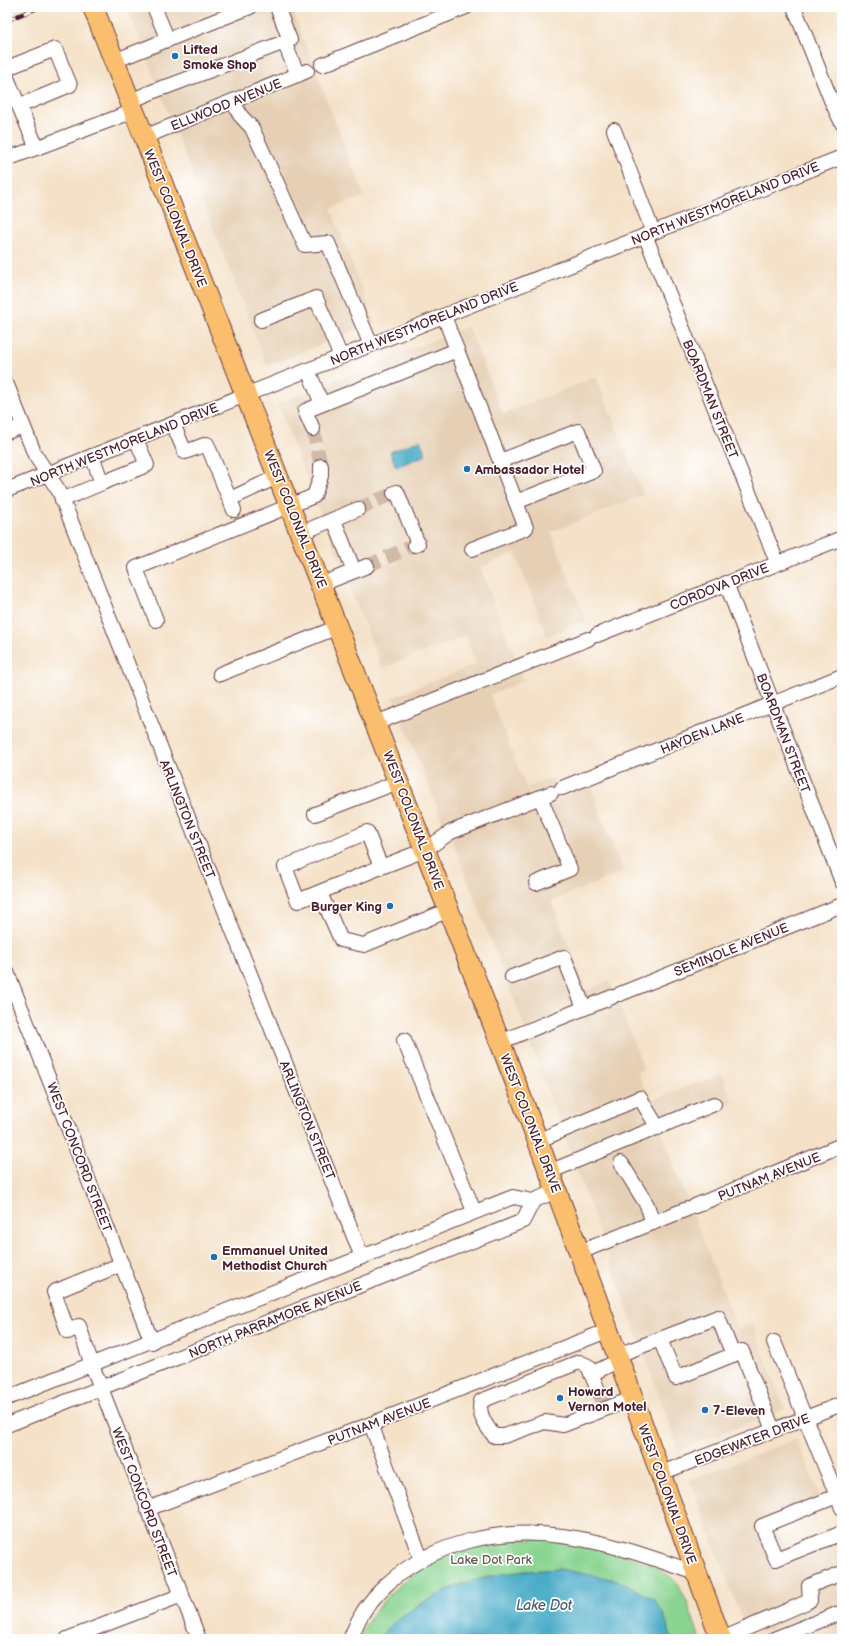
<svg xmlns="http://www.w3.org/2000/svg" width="849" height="1646" viewBox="0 0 849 1646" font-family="'Balsamiq Sans',sans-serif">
	<rect width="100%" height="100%" fill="#fff"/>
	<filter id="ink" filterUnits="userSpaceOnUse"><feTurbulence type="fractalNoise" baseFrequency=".025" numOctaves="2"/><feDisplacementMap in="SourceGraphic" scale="8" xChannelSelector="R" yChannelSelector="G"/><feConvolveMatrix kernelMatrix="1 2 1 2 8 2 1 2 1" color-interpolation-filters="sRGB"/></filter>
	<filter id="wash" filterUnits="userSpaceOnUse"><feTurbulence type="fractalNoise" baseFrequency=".012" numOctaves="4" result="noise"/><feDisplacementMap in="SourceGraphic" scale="16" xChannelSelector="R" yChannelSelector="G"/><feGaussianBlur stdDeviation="0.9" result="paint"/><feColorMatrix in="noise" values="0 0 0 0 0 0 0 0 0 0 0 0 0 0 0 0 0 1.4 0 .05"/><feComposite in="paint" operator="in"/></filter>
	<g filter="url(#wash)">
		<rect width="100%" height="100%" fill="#f4e1c7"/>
		<g fill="#e6d0b5">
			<path d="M 127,7 L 291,7 L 364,196 L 331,209 L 375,323 L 267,366 Z"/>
			<path d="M 468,326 L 503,414 L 596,377 L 643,495 L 551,532 L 586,621 L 547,636 L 515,553 L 480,567 L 524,681 L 490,695 L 526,788 L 552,778 L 559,798 L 590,786 L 623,872 L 551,901 L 586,990 L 610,980 L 644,1070 L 638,1073 L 649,1101 L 722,1074 L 733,1103 L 661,1132 L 738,1329 L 752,1324 L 785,1409 L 679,1450 L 517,1007 L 449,833 L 439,812 L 393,697 L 476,664 L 466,636 L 382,668 L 277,404 Z"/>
			<path d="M 797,1439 L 821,1499 L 772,1517 L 784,1549 L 833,1530 L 842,1553 L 842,1639 L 749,1639 L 690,1480 Z"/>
		</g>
		<path fill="#89d490" stroke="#6a7a5e" d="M 546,1539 C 579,1544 663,1557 680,1588 C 689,1603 694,1623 700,1639 L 672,1639 L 662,1611 L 617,1580 L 559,1569 L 525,1571 L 487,1576 L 460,1584 L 426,1601 L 397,1619 L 379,1639 L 358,1639 C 380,1598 403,1577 445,1557 C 457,1552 469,1546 482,1543 C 503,1539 525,1539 546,1539 Z"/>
		<g fill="#48acc7" stroke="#496679">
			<path d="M 420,440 L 426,455 L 396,467 L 390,452 Z"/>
			<path d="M 559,1569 L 617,1580 L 654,1599 L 662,1611 L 672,1639 L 379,1639 C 387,1626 401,1617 413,1609 C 464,1577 500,1572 559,1569 Z"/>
		</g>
	</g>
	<g filter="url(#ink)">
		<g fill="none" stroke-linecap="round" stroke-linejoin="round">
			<g stroke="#d2baa8" stroke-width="14" stroke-dasharray="14 7" stroke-linecap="butt">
				<path d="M 313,429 L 321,466"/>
				<path d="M 358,509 L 394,493"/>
				<path d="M 367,566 L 415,545"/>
				<path d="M 598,1390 L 603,1404"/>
			</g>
			<g stroke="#643c42" stroke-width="16">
				<g id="minor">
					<path d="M 156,7 L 154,7 L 168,40"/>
					<path d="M 794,7 L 831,100 L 842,123"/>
					<path d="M 284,42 L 298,75"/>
					<path d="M 114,61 L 250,7"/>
					<path d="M 322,65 L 466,7"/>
					<path d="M 7,68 L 55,49 L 70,85 L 19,106"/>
					<path d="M 7,78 L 37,148"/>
					<path d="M 130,101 L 164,87 L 166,87 L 290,40 L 277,7"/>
					<path d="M 233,101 L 240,115 L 252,128 L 305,245 L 328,243 L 371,345"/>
					<path d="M 614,130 L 653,232"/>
					<path d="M 144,137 L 307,71"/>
					<path d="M 7,159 L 134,111"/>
					<path d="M 645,235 L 777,562"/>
					<path d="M 261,320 L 316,298 L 341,357"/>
					<path d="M 457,350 L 526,528 L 472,549"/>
					<path d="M 308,370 L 322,404"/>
					<path d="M 7,385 L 35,455 L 59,491 L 362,1257"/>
					<path d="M 173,424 L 185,452 L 207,444 L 234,510"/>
					<path d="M 313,429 L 305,411 L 457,350 L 444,316"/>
					<path d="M 7,432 L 23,426"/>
					<path d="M 92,456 L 102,483 L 147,465 L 136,439"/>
					<path d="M 500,461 L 578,431 L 594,471 L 516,502"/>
					<path d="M 7,490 L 842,157"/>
					<path d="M 394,493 L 397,492 L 418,544 L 415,545"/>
					<path d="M 230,499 L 279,476"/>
					<path d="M 62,500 L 102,483"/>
					<path d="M 334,520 L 354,571"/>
					<path d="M 301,533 L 358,509"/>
					<path d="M 726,583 L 842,882"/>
					<path d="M 322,584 L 367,566"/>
					<path d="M 156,620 L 136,568 L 314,496 L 321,476 L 321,466"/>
					<path d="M 597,635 L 842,538"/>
					<path d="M 220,674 L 338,627"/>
					<path d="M 376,723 L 588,639"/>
					<path d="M 562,788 L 842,676"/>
					<path d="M 315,814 L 398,782"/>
					<path d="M 381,867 L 298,901 L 285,867 L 367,832 L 381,867 L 425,850 L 451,832 L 551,793"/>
					<path d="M 536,883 L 570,869 L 540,797"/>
					<path d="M 320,893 L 341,940 L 364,945 L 449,910"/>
					<path d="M 7,972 L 152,1342"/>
					<path d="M 512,977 L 564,957 L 584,1008"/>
					<path d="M 620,994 L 842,905"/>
					<path d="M 404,1040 L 474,1211"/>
					<path d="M 500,1042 L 612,997"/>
					<path d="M 537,1141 L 640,1098 L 658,1128"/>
					<path d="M 621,1163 L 647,1205 L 653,1223"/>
					<path d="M 549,1172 L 714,1104"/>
					<path d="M 695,1206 L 842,1145"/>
					<path d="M 580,1252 L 687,1209"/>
					<path d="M 122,1264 L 54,1292 L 68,1332 L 79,1326 L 92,1365 L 199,1639"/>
					<path d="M 660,1339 L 718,1317 L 733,1355"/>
					<path d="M 774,1342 L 842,1508"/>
					<path d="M 618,1355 L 660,1339 L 676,1378 L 742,1351 L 773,1430"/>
					<path d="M 591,1374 L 620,1360"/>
					<path d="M 598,1390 L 588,1366 L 579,1362 L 481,1401 C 477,1414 487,1427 494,1436 L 504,1436 L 545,1422 L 563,1425 L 634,1398"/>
					<path d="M 7,1398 L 513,1197 L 533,1201 L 556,1191"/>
					<path d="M 371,1424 L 421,1559"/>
					<path d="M 7,1425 L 523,1221 L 533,1201"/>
					<path d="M 661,1473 L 842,1404"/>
					<path d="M 837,1496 L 762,1526 L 776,1559 L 842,1533"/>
					<path d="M 147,1509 L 371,1424 L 609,1330"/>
					<path d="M 67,1639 L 182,1595"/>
					<path d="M 350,1639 C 354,1631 357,1622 362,1614 C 368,1603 378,1593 387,1584 C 434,1542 501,1527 562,1536 C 609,1542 652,1558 696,1573"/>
					<path d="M 722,1639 L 807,1602 L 810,1600 L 809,1586 L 842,1573"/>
					<path d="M 774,1639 L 842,1612"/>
				</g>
			</g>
			<g stroke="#643c42" stroke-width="22">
				<path id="highway" d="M 93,7 C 227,351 365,693 498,1037 C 576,1237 647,1439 721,1639"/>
			</g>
			<use href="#minor" stroke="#fff" stroke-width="14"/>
			<use href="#highway" stroke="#fbbe6e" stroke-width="20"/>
			<g stroke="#4a1f2b" stroke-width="4.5">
				<path id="rail" d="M 7,20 L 40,7"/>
			</g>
			<use href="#rail" stroke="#fff" stroke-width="3" stroke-dasharray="9" stroke-linecap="butt"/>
		</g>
	</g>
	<g fill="#1f6fb2" stroke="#fff" stroke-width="1.5">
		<circle cx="175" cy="56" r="4"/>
		<circle cx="467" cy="469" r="4"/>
		<circle cx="390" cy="906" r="4"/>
		<circle cx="214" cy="1257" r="4"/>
		<circle cx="560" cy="1398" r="4"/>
		<circle cx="705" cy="1410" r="4"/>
	</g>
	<g text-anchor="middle" stroke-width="3.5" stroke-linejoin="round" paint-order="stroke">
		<g font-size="13" font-weight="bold" fill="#4a1f2b" stroke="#fff" text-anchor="start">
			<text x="183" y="54">Lifted<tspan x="183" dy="15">Smoke Shop</tspan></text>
			<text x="475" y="474">Ambassador Hotel</text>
			<text x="382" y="911" text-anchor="end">Burger King</text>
			<text x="222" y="1255">Emmanuel United<tspan x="222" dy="15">Methodist Church</tspan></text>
			<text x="568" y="1396">Howard<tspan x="568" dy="15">Vernon Motel</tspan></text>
			<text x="713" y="1415">7-Eleven</text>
		</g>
		<g font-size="13" fill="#4a1f2b" stroke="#fff">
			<text transform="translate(226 104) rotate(-22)" y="5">ELLWOOD AVENUE</text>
			<text transform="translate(725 203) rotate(-22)" y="5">NORTH WESTMORELAND DRIVE</text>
			<text transform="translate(176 218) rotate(68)" y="5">WEST COLONIAL DRIVE</text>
			<text transform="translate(424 323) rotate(-22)" y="5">NORTH WESTMORELAND DRIVE</text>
			<text transform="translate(711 399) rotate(68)" y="5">BOARDMAN STREET</text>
			<text transform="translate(124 444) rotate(-22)" y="5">NORTH WESTMORELAND DRIVE</text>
			<text transform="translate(296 519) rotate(68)" y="5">WEST COLONIAL DRIVE</text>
			<text transform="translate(719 586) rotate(-22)" y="5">CORDOVA DRIVE</text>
			<text transform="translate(702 733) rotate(-22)" y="5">HAYDEN LANE</text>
			<text transform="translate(784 733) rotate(69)" y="5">BOARDMAN STREET</text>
			<text transform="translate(188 819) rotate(68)" y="5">ARLINGTON STREET</text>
			<text transform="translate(414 820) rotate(69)" y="5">WEST COLONIAL DRIVE</text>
			<text transform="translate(731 949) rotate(-22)" y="5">SEMINOLE AVENUE</text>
			<text transform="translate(308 1120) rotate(68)" y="5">ARLINGTON STREET</text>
			<text transform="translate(531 1123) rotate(69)" y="5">WEST COLONIAL DRIVE</text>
			<text transform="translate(80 1157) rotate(69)" y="5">WEST CONCORD STREET</text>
			<text transform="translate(769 1176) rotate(-22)" y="5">PUTNAM AVENUE</text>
			<text transform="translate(275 1319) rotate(-22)" y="5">NORTH PARRAMORE AVENUE</text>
			<text transform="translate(379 1421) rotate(-21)" y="5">PUTNAM AVENUE</text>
			<text transform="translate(752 1439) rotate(-21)" y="5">EDGEWATER DRIVE</text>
			<text transform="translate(668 1494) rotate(70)" y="5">WEST COLONIAL DRIVE</text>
			<text transform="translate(145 1502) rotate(69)" y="5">WEST CONCORD STREET</text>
		</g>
		<g font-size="13" fill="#605e4e" stroke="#fff">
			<text x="491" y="1564">Lake Dot Park</text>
		</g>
		<g font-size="14" font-style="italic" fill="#495e71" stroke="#fff">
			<text x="544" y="1610">Lake Dot</text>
		</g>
	</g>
	<rect width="849" height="1646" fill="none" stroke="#fff" stroke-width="24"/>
</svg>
